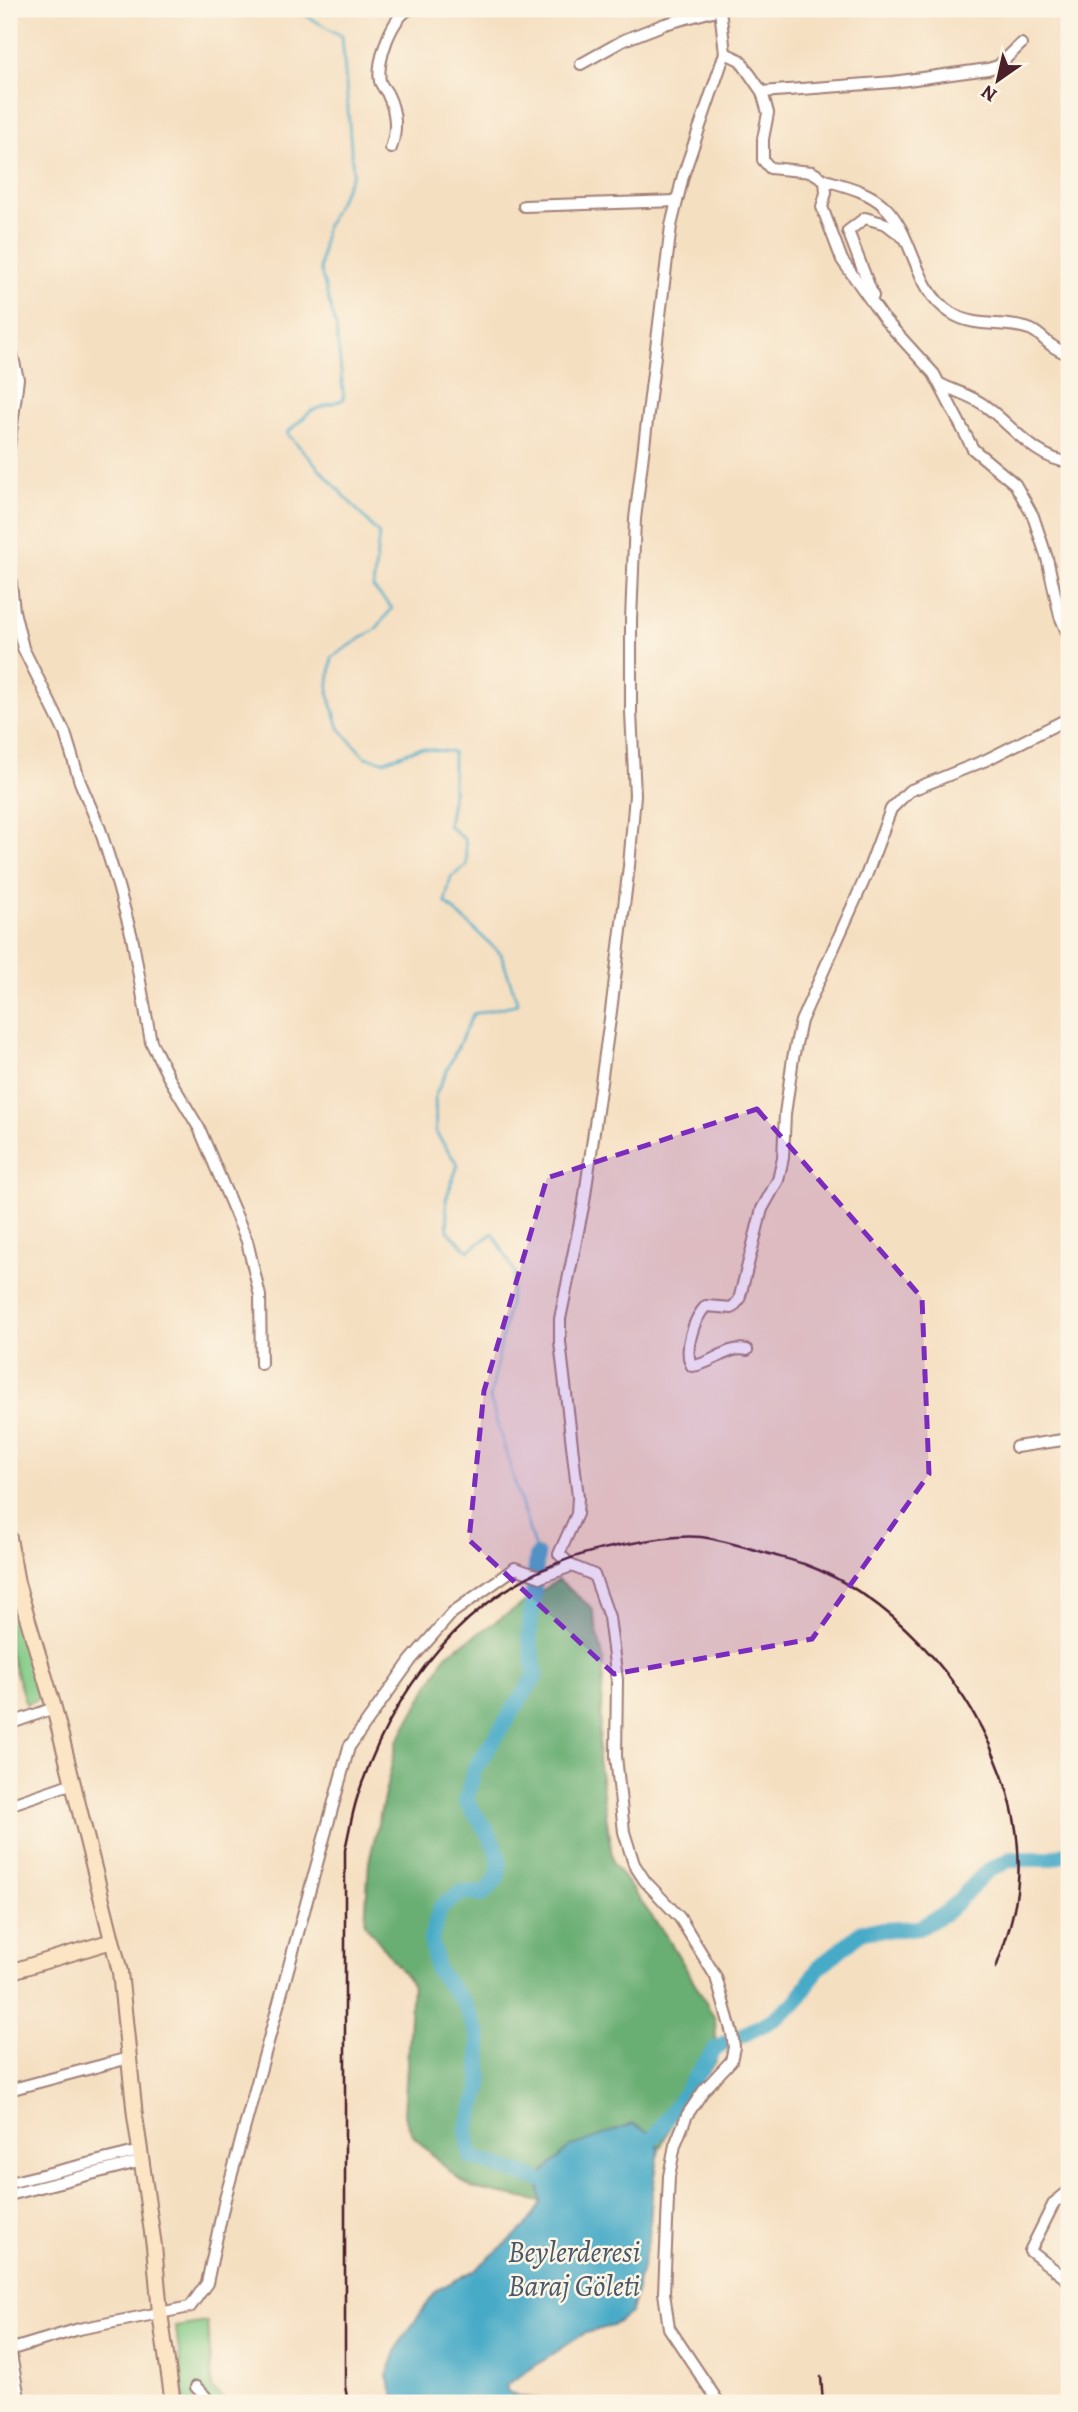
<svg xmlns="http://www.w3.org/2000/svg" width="1078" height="2412" viewBox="0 0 1078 2412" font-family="Alegreya,serif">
	<rect width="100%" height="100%" fill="#fcf5e5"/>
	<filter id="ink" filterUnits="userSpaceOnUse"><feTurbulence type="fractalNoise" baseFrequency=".0143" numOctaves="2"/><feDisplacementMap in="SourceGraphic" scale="14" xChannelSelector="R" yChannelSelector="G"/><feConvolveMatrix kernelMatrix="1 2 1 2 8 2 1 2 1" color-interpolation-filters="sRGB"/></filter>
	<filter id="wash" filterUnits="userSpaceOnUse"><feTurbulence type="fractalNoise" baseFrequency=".00686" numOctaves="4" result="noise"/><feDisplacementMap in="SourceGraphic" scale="28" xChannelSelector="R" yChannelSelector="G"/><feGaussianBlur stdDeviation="1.57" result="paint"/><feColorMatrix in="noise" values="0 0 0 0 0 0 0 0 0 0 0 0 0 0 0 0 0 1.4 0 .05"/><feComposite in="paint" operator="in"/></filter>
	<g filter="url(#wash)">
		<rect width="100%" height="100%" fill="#f5dfc1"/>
		<g fill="#82ca86" stroke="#667458" stroke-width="2">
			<path d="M 13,1607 L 44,1697 L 26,1704 L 9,1651 L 9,1608 Z"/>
			<path d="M 207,2322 L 212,2389 L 228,2403 L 185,2403 L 176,2327 Z"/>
		</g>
		<path fill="#69ae73" stroke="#5a664f" stroke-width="2" d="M 558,1580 L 592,1608 L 604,1662 L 598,1758 L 613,1863 L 669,1940 L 700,1992 L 715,2019 L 717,2061 L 682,2102 L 659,2150 L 655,2136 L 542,2202 L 472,2188 L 450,2172 L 414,2137 L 404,2115 L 412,1984 L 365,1924 L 369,1862 L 397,1742 L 446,1655 Z"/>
		<path fill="#47aac7" stroke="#486479" stroke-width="2" d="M 633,2124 L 655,2136 L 659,2150 L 652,2196 L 649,2237 L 631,2313 L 612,2326 L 585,2333 L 506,2385 L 508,2392 C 529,2402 573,2400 600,2403 L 397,2403 L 387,2376 L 399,2344 L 437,2290 L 475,2270 L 525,2227 L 542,2202 L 537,2179 L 570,2147 Z"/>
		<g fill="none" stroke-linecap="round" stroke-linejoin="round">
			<path stroke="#47aac7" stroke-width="2.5" d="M 294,9 L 342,36 L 353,173 L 325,229 L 320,268 L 336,327 L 344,399 L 311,411 L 287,433 L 379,534 L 373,588 L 392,608 L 376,629 L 332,657 L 328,692 L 339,728 L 365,757 L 384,761 L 419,748 L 453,752 L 453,793 L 448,825 L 465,840 L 467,865 L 451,877 L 445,902 L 501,954 L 518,1004 L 473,1014 L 435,1096 L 436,1133 L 458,1165 L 446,1199 L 448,1231 L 468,1251 L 493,1233 L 515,1273 L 490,1399 L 537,1556"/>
			<g stroke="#47aac7" stroke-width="16">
				<path d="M 537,1556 L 529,1636 L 536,1675 L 474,1770 L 466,1801 C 480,1822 507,1851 497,1878 C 495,1884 487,1889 482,1894 L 462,1892 L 440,1908 L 431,1939 L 437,1970 L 465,2005 L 479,2037 L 481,2087 L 467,2129 L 471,2157 L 537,2179"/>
				<path d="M 741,2036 L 774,2019 L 797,2001 L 819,1967 L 863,1931 L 919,1928 L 947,1912 L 987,1871 L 1011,1859 L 1048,1859 L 1069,1853"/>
				<path d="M 655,2136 L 715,2049 L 725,2043"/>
			</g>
		</g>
	</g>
	<g filter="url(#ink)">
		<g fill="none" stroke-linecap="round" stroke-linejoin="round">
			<g stroke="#a07f76" stroke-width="14">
				<g id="street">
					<path d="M 725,53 L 740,60 L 762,92 L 768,113 L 763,139 L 763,160 L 770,168 L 812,172 L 825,180 L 826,193 L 822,207 L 842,260 L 884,319 L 934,374 L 973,449 L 1015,484 L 1033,516 L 1047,558 L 1060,616 L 1069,637"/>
					<path d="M 581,64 L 624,40 L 665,24 L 720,9"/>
					<path d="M 762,92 L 893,82 L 988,69 L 998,66 L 1021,44"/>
					<path d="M 391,148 C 397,131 396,112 388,95 C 386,90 381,86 380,81 C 376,62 392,16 410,9"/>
					<path d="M 825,180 C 845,186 868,191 884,206 C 915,235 913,289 951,313 C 975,329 1004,320 1029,329 C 1037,331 1044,340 1051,345 C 1056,349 1063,352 1069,355"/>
					<path d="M 524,206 L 677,201"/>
					<path d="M 873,296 L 848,231 L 865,218 L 886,224 L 903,237"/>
					<path d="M 9,341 L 18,379 L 9,447"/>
					<path d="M 940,384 C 954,391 972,396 984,405 C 1011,424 1035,459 1069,462"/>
					<path d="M 9,564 L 14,611 L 23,648 L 65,733 L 80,782 L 100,829 L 118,886 L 132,937 L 151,1042 L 169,1078 L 199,1128 L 247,1241 L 260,1296 L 261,1364"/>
					<path d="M 747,1350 C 727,1345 712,1365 692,1366 C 683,1351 694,1318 706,1306 L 732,1308 L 739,1300 L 762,1209 L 778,1180 L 783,1158 L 785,1114 L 793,1058 L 801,1021 L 866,876 L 891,809 L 909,791 L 986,760 L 1069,718"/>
					<path d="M 1016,1447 L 1069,1439"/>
					<path d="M 9,1724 L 54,1708"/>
					<path d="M 9,1805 L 73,1783"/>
					<path d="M 9,2090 L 129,2058"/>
					<path d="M 9,2183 L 140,2151"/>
					<path d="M 1069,2191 L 1054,2203 L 1030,2251 L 1069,2281"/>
					<path d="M 9,2195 L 142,2161"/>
					<path d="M 9,2350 L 79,2329 L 190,2307 L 207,2283 L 225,2199 L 349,1747 L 411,1660 L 452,1613 L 515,1568 L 541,1577 L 572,1566"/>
					<path d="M 10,2350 L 20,2403"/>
					<path d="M 196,2387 L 212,2403"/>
					<path d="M 719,2403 L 669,2328 L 664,2293 L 669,2176 L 675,2145 L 687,2115 L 704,2090 L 731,2061 L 734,2047 L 732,2033 L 716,1977 L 680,1918 L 645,1881 L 634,1864 L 624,1832 L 616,1756 L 617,1680 L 609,1617 L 594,1575 L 572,1566 L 559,1554 L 577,1514 L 578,1497 L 560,1342 L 560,1319 L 584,1202 L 610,1019 L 629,866 L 635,795 L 631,712 L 631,620 L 635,519 L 671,226 L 683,176 L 725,53 L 720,9"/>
				</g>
			</g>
			<g stroke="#a07f76" stroke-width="18">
				<g id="secondary">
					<path d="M 9,1538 L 17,1583 L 54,1708 L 120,1972 L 135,2116 L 154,2246 L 160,2313 L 173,2403"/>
					<path d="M 9,1972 L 112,1941"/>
				</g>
			</g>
			<use href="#street" stroke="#fff" stroke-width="10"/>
			<use href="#secondary" stroke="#fce5c4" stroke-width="14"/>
			<g stroke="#4a1f2b" stroke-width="2.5">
				<path d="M 821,2377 L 823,2403"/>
				<path d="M 348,2403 L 345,2386 L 345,1850 C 349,1832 352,1813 358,1795 C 399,1672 485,1570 617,1546 C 644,1541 672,1535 701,1537 C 722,1540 745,1547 766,1553 C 779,1557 792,1560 804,1564 C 889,1595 964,1678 996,1760 C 1012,1798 1021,1840 1018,1881 C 1016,1911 1006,1940 996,1968"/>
			</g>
		</g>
	</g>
	<path fill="#7b2cbf" fill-opacity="0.2" stroke="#7b2cbf" stroke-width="5" stroke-dasharray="14 9" stroke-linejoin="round" d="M 757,1109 L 922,1298 L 929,1474 L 812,1639 L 614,1674 L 469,1540 L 484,1391 L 547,1178 Z"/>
	<g text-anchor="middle" stroke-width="5" stroke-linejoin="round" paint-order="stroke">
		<g font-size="30" font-style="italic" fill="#495769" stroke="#fcf5e5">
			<text x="574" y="2262">Beylerderesi<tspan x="574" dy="34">Baraj Göleti</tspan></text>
		</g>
	</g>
	<rect width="1078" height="2412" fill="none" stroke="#fcf5e5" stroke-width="35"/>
	<g transform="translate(998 80) rotate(214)" stroke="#fcf5e5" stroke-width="5" paint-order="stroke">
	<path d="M0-5L12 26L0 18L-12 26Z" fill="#4a1f2b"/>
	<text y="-10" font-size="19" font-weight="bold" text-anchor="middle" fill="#4a1f2b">N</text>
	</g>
</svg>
